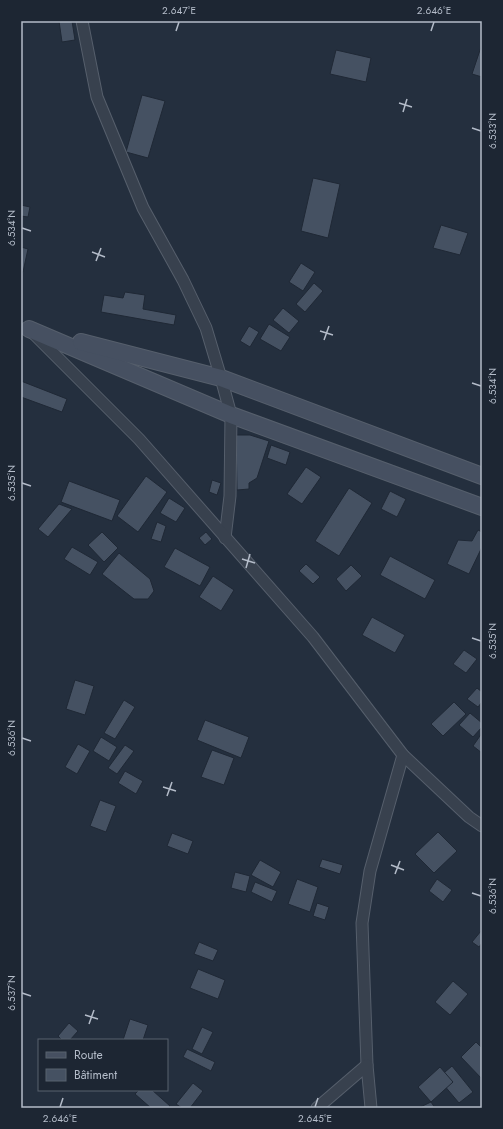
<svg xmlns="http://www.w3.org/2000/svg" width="503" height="1129" viewBox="0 0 503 1129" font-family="Jost,sans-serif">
	<rect width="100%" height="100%" fill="#242f3e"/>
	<g fill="#455162" stroke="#1f2835">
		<path d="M 59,21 L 72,21 L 75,40 L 62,42 Z"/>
		<path d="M 482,44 L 482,77 L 472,74 Z"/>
		<path d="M 336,50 L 371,58 L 366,82 L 330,74 Z"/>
		<path d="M 142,95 L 165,101 L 148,158 L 126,152 Z"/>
		<path d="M 313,178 L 340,184 L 328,238 L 301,231 Z"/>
		<path d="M 21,205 L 30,207 L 28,217 L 21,216 Z"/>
		<path d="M 441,225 L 468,233 L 460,255 L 433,248 Z"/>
		<path d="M 21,247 L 28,249 L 23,272 L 21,272 Z"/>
		<path d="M 301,263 L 315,272 L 303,291 L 289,282 Z"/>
		<path d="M 314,283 L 323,291 L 305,312 L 296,304 Z"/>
		<path d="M 125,292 L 145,295 L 143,309 L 176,315 L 174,325 L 101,312 L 104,295 L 123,298 Z"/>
		<path d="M 283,308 L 299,321 L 289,333 L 273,320 Z"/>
		<path d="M 269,324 L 290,337 L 281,351 L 260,339 Z"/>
		<path d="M 249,326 L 259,332 L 250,347 L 240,341 Z"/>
		<path d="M 21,381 L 67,399 L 62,412 L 21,397 Z"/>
		<path d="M 236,435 L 250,435 L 269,441 L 257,478 L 249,483 L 249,489 L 237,490 Z"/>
		<path d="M 271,445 L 290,452 L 286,465 L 267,458 Z"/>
		<path d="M 306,467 L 321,477 L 302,504 L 287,494 Z"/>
		<path d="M 146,476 L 167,492 L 138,532 L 117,516 Z"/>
		<path d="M 212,480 L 221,483 L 217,495 L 209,492 Z"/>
		<path d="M 69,481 L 120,500 L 112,521 L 61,502 Z"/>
		<path d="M 349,488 L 372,503 L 339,556 L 315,541 Z"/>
		<path d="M 390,491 L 406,499 L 397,517 L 381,509 Z"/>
		<path d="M 169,498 L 185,508 L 176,522 L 160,513 Z"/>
		<path d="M 59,504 L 72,509 L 48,537 L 38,529 Z"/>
		<path d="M 157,522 L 166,526 L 161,542 L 151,539 Z"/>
		<path d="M 478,530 L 482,532 L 482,547 L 469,574 L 447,564 L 458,540 L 472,541 Z"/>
		<path d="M 102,532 L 118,548 L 104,562 L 88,545 Z"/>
		<path d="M 206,532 L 212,539 L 205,545 L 199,538 Z"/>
		<path d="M 72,547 L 98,562 L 90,575 L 64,559 Z"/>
		<path d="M 175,548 L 210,567 L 200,586 L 164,567 Z"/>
		<path d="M 119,553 L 150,579 L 154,591 L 148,599 L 134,599 L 102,574 Z"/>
		<path d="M 390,556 L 435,580 L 425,599 L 380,575 Z"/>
		<path d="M 306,564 L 320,577 L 313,584 L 299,571 Z"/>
		<path d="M 351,565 L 362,576 L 346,591 L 336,579 Z"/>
		<path d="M 213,576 L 234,590 L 221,611 L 199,597 Z"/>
		<path d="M 372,617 L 405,635 L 395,653 L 362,635 Z"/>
		<path d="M 464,650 L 477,659 L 466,673 L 453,664 Z"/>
		<path d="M 75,680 L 94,686 L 85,715 L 66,709 Z"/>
		<path d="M 477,688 L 482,692 L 482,702 L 478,707 L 467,699 Z"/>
		<path d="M 124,700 L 135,707 L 115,739 L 104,733 Z"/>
		<path d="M 454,702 L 466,714 L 443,736 L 431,724 Z"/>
		<path d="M 470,713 L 482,723 L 482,727 L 473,737 L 459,725 Z"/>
		<path d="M 205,720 L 249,737 L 241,758 L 197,740 Z"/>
		<path d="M 482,733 L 482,753 L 473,746 Z"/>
		<path d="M 101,737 L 117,747 L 109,761 L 93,751 Z"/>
		<path d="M 78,744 L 90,751 L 77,774 L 65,767 Z"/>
		<path d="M 125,745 L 134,751 L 117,774 L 108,768 Z"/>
		<path d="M 212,750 L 234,758 L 224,785 L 201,777 Z"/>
		<path d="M 125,771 L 143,781 L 136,794 L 118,783 Z"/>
		<path d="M 100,800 L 116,806 L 106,832 L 90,826 Z"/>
		<path d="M 438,832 L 457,851 L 434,873 L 415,854 Z"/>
		<path d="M 172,833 L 193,841 L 188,854 L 167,846 Z"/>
		<path d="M 322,859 L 343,865 L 340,874 L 319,867 Z"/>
		<path d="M 260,860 L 281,872 L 273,887 L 251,875 Z"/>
		<path d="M 235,872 L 250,876 L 246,892 L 231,888 Z"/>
		<path d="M 297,879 L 318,887 L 310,912 L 288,904 Z"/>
		<path d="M 437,879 L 452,890 L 443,902 L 429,891 Z"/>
		<path d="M 255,882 L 277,891 L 272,902 L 251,892 Z"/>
		<path d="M 317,903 L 329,907 L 325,920 L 313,916 Z"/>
		<path d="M 481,931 L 482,943 L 479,947 L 472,942 Z"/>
		<path d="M 199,942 L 218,950 L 213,961 L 194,954 Z"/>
		<path d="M 198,969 L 225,980 L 218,999 L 190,988 Z"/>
		<path d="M 453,981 L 468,994 L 450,1015 L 435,1002 Z"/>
		<path d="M 130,1019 L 148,1025 L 143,1040 L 123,1040 Z"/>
		<path d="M 69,1023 L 78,1031 L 70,1040 L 62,1040 L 58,1036 Z"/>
		<path d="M 202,1027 L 213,1032 L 202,1054 L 192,1049 Z"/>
		<path d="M 476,1042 L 482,1048 L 482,1079 L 461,1057 Z"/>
		<path d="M 187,1049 L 215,1062 L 211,1071 L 183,1057 Z"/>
		<path d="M 452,1066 L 473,1092 L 459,1103 L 438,1078 Z"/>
		<path d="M 440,1067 L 453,1082 L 431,1102 L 418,1087 Z"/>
		<path d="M 193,1083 L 203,1091 L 190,1108 L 182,1108 L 176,1104 Z"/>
		<path d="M 139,1090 L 152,1090 L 170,1106 L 168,1108 L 151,1108 L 135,1094 Z"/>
		<path d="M 431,1102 L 435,1108 L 418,1108 Z"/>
	</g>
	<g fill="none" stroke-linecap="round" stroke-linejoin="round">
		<g stroke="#565f6c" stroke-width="13">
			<g id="minor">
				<path d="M 82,21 L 97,97 L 143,208 L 183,280 L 206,328 L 221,378 L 231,415 L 230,496 L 225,538"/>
				<path d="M 34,334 L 139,439 L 313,637 L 403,755 L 469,817 L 482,826"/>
				<path d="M 367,1065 L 362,923 L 370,871 L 403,755"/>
				<path d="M 317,1108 L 367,1065 L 371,1108"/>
			</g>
		</g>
		<g stroke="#565f6c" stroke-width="18">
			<g id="secondary">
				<path d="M 29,329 L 231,415 L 482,507"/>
				<path d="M 81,342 L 221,378 L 482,476"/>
			</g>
		</g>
		<use href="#minor" stroke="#38414e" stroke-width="11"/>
		<use href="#secondary" stroke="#465061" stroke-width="16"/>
	</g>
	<path fill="none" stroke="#b4bcc9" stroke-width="1.5" d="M 176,31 L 179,22M 431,31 L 434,22M 399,103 L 412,107M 403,112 L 407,99M 472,128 L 481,131M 22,228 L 31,231M 92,252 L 105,257M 96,261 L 101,248M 320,331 L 333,335M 324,340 L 329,326M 472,383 L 481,386M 22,483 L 31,486M 242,559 L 255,563M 246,568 L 250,554M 472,638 L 481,641M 22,738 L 31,741M 163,787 L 176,791M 167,796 L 172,782M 391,865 L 404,870M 395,874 L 400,861M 472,893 L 481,896M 22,993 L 31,996M 85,1015 L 98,1019M 89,1024 L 94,1010M 60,1107 L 63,1098M 315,1107 L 318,1098"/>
	<rect width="503" height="1129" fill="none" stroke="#1d2633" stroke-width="44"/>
	<rect x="38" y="1039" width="130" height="52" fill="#1d2633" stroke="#59626f"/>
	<rect x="46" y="1052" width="20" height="6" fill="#465061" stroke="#59626f"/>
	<text x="74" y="1059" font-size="12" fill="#b4bcc9">Route</text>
	<rect x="46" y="1069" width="20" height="12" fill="#455162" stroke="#59626f"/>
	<text x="74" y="1079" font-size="12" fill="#b4bcc9">Bâtiment</text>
	<rect x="22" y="22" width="459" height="1085" fill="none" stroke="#b4bcc9" stroke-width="1.5"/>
	<g font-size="10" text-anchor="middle" fill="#b4bcc9">
		<text x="179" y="14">2.647°E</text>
		<text x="434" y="14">2.646°E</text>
		<text transform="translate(492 131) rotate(-90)" y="4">6.533°N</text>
		<text transform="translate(11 228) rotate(-90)" y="4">6.534°N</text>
		<text transform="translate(492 386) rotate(-90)" y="4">6.534°N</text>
		<text transform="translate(11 483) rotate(-90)" y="4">6.535°N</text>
		<text transform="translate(492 641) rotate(-90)" y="4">6.535°N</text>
		<text transform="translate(11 738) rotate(-90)" y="4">6.536°N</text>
		<text transform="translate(492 896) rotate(-90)" y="4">6.536°N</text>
		<text transform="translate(11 993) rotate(-90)" y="4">6.537°N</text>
		<text x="60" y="1122">2.646°E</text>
		<text x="315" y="1122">2.645°E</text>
	</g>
</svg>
